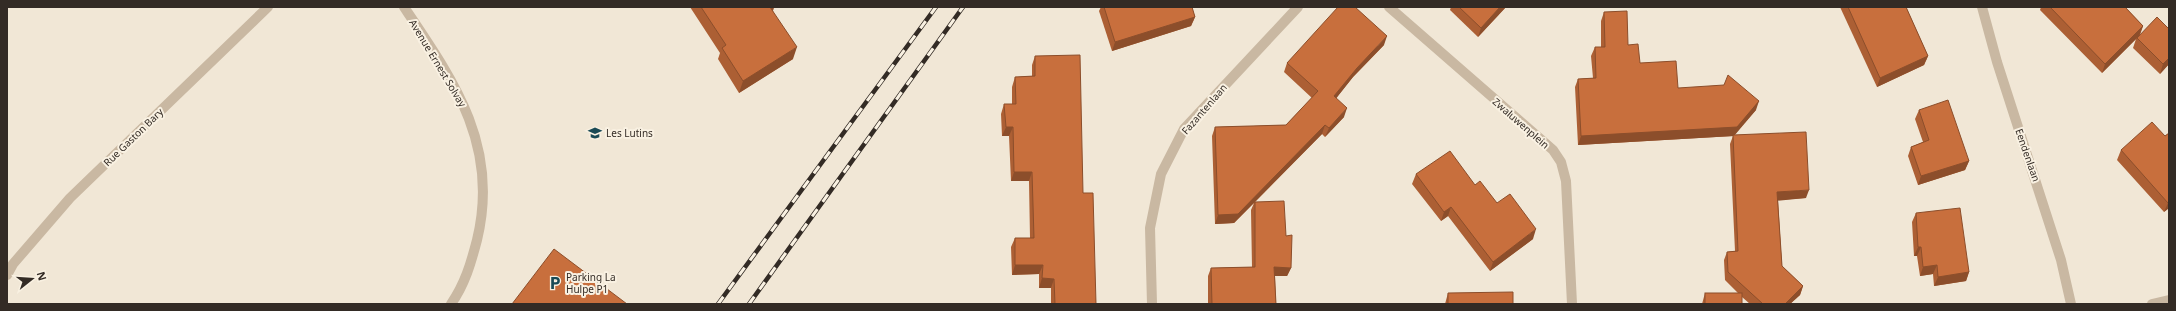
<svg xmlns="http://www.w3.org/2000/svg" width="2176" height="311" viewBox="0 0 2176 311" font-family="'Noto Sans',sans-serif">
	<rect width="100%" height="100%" fill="#f1e7d6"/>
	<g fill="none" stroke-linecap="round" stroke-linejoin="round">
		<g stroke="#c9b8a2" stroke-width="10">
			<path d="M 404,7 C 454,81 500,146 477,240 C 471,263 465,284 451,304"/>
			<path d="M 1389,7 L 1553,150 L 1561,162 L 1566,181 L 1572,304"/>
			<path d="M 1982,7 L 1997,62 L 2061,260 L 2071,304"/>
			<path d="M 7,275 L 13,264 L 70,198 L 268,7"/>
			<path d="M 1152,304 L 1150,228 L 1161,174 L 1184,129 L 1298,7"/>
			<path d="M 2152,304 L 2169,300"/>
		</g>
		<g stroke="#332b25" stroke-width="4.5">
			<g id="rail">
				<path d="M 718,304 L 936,7"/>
				<path d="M 749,304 L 963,7"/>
			</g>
		</g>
		<use href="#rail" stroke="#f9f1e2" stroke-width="3" stroke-dasharray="9" stroke-linecap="butt"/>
	</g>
	<g fill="#ac5f34">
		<path d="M 690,7 L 774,7 L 773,11 L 793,59 L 739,93 L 718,59 L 720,53 Z"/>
		<path d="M 1101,7 L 1192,7 L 1195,17 L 1191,26 L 1112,51 L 1099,11 Z"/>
		<path d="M 1451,7 L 1506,7 L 1478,37 L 1450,10 Z"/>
		<path d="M 1840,7 L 1906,7 L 1928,56 L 1924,65 L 1877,87 Z"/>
		<path d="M 2041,7 L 2125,7 L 2143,26 L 2140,35 L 2169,64 L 2160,74 L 2133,48 L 2136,39 L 2102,73 L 2040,10 Z"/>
		<path d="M 1604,12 L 1628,45 L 1640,63 L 1678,88 L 1756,110 L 1734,135 L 1806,198 L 1778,200 L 1782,266 L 1803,286 L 1800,295 L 1790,304 L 1750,304 L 1742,297 L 1742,304 L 1702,304 L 1705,293 L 1738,293 L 1725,280 L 1724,260 L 1727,252 L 1735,251 L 1730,144 L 1733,136 L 1578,145 L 1575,87 L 1578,79 L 1593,78 L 1591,56 L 1595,47 L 1601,47 L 1601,21 Z"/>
		<path d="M 1384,45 L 1353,77 L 1336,98 L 1344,117 L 1325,137 L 1322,134 L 1255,202 L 1286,236 L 1291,268 L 1287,276 L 1275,276 L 1276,304 L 1208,304 L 1208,276 L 1211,268 L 1252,267 L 1251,210 L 1254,203 L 1234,223 L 1215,224 L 1212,136 L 1215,127 L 1286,125 L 1312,98 L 1284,72 L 1287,63 Z"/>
		<path d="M 1035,56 L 1083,193 L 1096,304 L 1051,304 L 1051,288 L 1039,288 L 1039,274 L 1012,275 L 1011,247 L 1015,238 L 1030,238 L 1029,181 L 1011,181 L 1009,136 L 1002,136 L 1001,114 L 1004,104 L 1012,104 L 1012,87 L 1015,77 L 1032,76 L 1032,65 Z"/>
		<path d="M 1919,110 L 1969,161 L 1965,170 L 1918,185 L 1908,156 L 1911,147 L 1923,142 L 1915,119 Z"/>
		<path d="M 2169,133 L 2169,208 L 2164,212 L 2117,160 L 2121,150 L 2165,136 Z"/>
		<path d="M 1416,174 L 1475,185 L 1497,203 L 1533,239 L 1490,271 L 1448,216 L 1441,221 L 1412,184 Z"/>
		<path d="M 1916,213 L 1969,272 L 1966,281 L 1934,286 L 1933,274 L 1920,276 L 1917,256 L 1914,256 L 1912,222 Z"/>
		<path d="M 1448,293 L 1513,304 L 1445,304 Z"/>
	</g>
	<g fill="#8c4e2b">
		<path d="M 769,7 L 774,7 L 772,13 Z"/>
		<path d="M 1500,7 L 1506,7 L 1478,37 L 1481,28 Z"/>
		<path d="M 1195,17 L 1191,26 L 1112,51 L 1115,42 Z"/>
		<path d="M 2143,26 L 2139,36 L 2102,73 L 2105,64 Z"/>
		<path d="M 1387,36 L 1384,45 L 1353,77 L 1331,105 L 1334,96 L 1357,68 Z"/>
		<path d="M 797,47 L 793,59 L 739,93 L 743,81 Z"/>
		<path d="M 1928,56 L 1924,65 L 1877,87 L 1880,78 Z"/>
		<path d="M 2169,58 L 2169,64 L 2160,74 L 2163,64 Z"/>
		<path d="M 1759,101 L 1756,110 L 1734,136 L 1578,145 L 1581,136 Z"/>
		<path d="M 1347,108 L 1344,117 L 1325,137 L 1329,128 Z"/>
		<path d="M 1325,125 L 1322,134 L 1234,223 L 1215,224 L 1218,215 Z"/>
		<path d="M 1006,127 L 1013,127 L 1009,136 L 1002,136 Z"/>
		<path d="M 1969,161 L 1965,170 L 1918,185 L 1921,176 Z"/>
		<path d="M 1014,172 L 1032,172 L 1029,181 L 1011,181 Z"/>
		<path d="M 1809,190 L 1806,198 L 1774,201 L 1777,192 Z"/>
		<path d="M 2169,202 L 2169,208 L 2164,212 L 2168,203 Z"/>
		<path d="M 1451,207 L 1448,216 L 1441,221 L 1444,212 Z"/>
		<path d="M 1536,229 L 1533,239 L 1490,271 L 1493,262 Z"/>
		<path d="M 1918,247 L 1921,247 L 1917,256 L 1914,256 Z"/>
		<path d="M 1015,265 L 1043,265 L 1039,274 L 1012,275 Z"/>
		<path d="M 1937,265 L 1933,274 L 1920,276 L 1923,267 Z"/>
		<path d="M 1274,267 L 1291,268 L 1287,276 L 1271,276 Z"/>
		<path d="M 1969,272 L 1966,281 L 1934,286 L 1938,277 Z"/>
		<path d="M 1042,278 L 1054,279 L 1051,288 L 1039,288 Z"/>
		<path d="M 1803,286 L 1800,295 L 1790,304 L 1785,304 Z"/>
	</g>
	<g fill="#c86f3d" stroke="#8c4e2b">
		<path d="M 701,7 L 770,7 L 797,47 L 743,81 L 722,48 L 726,45 Z"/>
		<path d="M 1104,7 L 1192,7 L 1195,17 L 1115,42 Z"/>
		<path d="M 1338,7 L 1355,7 L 1387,36 L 1357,68 L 1334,96 L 1347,108 L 1329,128 L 1325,125 L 1238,214 L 1218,215 L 1215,127 L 1286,125 L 1318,91 L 1287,63 Z"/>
		<path d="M 1459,7 L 1500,7 L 1481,28 Z"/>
		<path d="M 1848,7 L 1906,7 L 1928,56 L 1880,78 Z"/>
		<path d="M 2050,7 L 2125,7 L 2143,26 L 2105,64 Z"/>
		<path d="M 1627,11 L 1628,45 L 1638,44 L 1640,63 L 1676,61 L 1678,88 L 1724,85 L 1728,75 L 1759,101 L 1737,127 L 1581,136 L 1578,79 L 1596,78 L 1595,47 L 1605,47 L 1604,12 Z"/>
		<path d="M 2157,17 L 2169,29 L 2169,58 L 2163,64 L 2137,38 Z"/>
		<path d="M 1080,55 L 1083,193 L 1093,193 L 1096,304 L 1055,304 L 1054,279 L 1042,278 L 1043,265 L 1015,265 L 1015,238 L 1034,238 L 1032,172 L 1014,172 L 1013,127 L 1006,127 L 1004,104 L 1016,104 L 1015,77 L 1035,76 L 1035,56 Z"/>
		<path d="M 1948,100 L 1969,161 L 1921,176 L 1911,147 L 1929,140 L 1919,110 Z"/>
		<path d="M 2152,122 L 2165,136 L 2169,133 L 2169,202 L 2168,203 L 2121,150 Z"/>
		<path d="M 1806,132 L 1809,190 L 1777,192 L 1782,266 L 1803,286 L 1785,304 L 1763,304 L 1728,272 L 1727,252 L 1738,251 L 1733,135 Z"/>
		<path d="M 1450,151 L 1475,185 L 1480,181 L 1497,203 L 1510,194 L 1536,229 L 1493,262 L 1451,207 L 1444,212 L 1416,174 Z"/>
		<path d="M 1284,201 L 1286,236 L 1292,235 L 1291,268 L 1274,267 L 1276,304 L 1212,304 L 1211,268 L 1255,267 L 1255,202 Z"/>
		<path d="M 1960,208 L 1969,272 L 1938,277 L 1937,265 L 1923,267 L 1921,247 L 1918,247 L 1916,213 Z"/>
		<path d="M 554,249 L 627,304 L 512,304 Z"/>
		<path d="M 1513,292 L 1513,304 L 1448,304 L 1448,293 Z"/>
		<rect x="1705" y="293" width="37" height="11"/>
	</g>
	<defs>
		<g id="school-bare" transform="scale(1.08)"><path d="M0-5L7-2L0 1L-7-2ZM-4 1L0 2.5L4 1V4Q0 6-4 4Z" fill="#1a4a55" stroke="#f9f1e2" stroke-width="2.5" paint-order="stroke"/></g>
		<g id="parking-bare" transform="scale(1.08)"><path d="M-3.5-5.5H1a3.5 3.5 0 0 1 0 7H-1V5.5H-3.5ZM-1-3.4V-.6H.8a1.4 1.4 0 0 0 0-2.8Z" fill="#1a4a55" stroke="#f9f1e2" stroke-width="2.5" paint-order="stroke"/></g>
	</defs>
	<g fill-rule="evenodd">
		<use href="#school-bare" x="595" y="133"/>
		<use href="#parking-bare" x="555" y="283"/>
	</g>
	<g text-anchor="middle" stroke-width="4" stroke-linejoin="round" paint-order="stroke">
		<g font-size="10" fill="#332b25" stroke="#f9f1e2">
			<text transform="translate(438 63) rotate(59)" y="4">Avenue Ernest Solvay</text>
			<text transform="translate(1204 109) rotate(-49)" y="4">Fazantenlaan</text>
			<text transform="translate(1521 123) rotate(41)" y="4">Zwaluwenplein</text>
			<text transform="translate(133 137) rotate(-44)" y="4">Rue Gaston Bary</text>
			<text transform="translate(2028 155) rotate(71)" y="4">Eendenlaan</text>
		</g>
		<g font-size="10" fill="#332b25" stroke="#f9f1e2" text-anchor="start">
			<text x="606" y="137">Les Lutins</text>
			<text x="566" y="281">Parking La<tspan x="566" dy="12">Hulpe P1</tspan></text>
		</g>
	</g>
	<rect width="2176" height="311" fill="none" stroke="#332b25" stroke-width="16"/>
	<g transform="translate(32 279) rotate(73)" stroke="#f9f1e2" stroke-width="3" paint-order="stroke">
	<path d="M0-3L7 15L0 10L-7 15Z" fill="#332b25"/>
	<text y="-6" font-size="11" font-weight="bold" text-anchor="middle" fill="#332b25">N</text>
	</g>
</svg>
